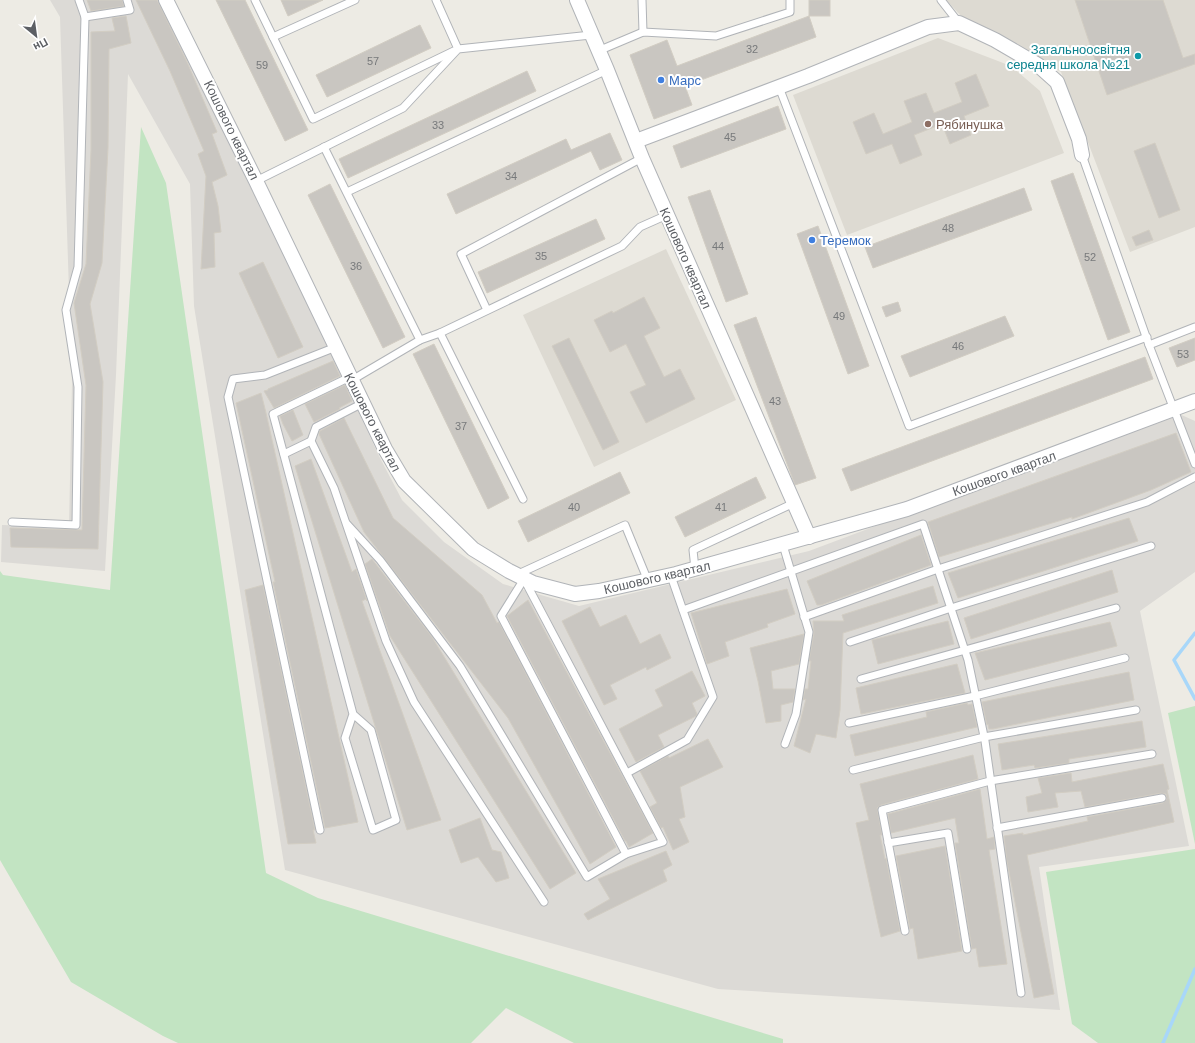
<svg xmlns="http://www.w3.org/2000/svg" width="1195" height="1043" viewBox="0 0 1195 1043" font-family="Helvetica,sans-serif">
	<rect width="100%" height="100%" fill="#edebe4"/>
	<path fill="#dcdad6" d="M 50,0 L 160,0 L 326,343 L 379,456 L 402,500 L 444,542 L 503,584 L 579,606 L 809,551 L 1177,413 L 1195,421 L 1195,572 L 1140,611 L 1189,846 L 1039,867 L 1060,1010 L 718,989 L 285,870 L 194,306 L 190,184 L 128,74 L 116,375 L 105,571 L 1,562 L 2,525 L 69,527 L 72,383 L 60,17 Z"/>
	<g fill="#dddad2">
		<path d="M 946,0 L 1195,0 L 1195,227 L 1130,252 L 1061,72 L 964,19 Z"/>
		<path d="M 938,38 L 1011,66 L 1040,91 L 1064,153 L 847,235 L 793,95 Z"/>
		<path d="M 666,249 L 736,400 L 594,467 L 523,315 Z"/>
	</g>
	<g fill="#c2e4c2">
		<path d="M 141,127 L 166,183 L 266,873 L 318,898 L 783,1039 L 783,1043 L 574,1043 L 506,1008 L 471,1043 L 178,1043 L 163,1036 L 71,982 L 0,860 L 0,571 L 3,575 L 110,590 Z"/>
		<path d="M 1195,706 L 1195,844 L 1168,713 Z"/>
		<path d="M 1195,849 L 1195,1043 L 1098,1043 L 1072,1024 L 1046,872 Z"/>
	</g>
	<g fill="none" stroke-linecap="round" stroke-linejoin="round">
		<g stroke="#a8d7f9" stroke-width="3.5">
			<path d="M 1195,633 L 1174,660 L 1195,699"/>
			<path d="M 1163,1043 L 1195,969"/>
		</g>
	</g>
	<g fill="#c9c6c1" stroke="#d2cdc3">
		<path d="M 87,0 L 122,0 L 124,6 L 91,11 Z"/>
		<path d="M 136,0 L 157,0 L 187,62 L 217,132 L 212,134 L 227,175 L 212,182 L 218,206 L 221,232 L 214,233 L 215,267 L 201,269 L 206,176 L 198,154 L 204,151 L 170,71 Z"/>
		<path d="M 216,0 L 245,0 L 308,130 L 285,141 Z"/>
		<path d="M 281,0 L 323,0 L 288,16 Z"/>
		<rect x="809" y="0" width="21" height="16"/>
		<path d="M 1075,0 L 1163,0 L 1183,58 L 1195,54 L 1195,64 L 1107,95 Z"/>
		<path d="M 126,16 L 131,43 L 109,49 L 108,148 L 102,263 L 90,304 L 103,382 L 98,549 L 11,547 L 10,528 L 82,530 L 86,385 L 74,303 L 86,264 L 91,150 L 91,32 L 115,31 L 112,18 Z"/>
		<path d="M 809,16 L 816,37 L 685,86 L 692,105 L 654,119 L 630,55 L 667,40 L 677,66 Z"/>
		<path d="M 420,25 L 431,48 L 327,97 L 316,75 Z"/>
		<path d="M 527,71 L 536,91 L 348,178 L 339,159 Z"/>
		<path d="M 976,74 L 989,106 L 964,116 L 971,135 L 950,144 L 942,124 L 914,135 L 922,155 L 900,164 L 892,144 L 866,154 L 853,122 L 874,113 L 883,134 L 912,122 L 904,101 L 926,93 L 934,113 L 962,102 L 955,83 Z"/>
		<path d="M 778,106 L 786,129 L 681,168 L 673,146 Z"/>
		<path d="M 610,133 L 622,160 L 600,170 L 591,151 L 456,214 L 447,194 L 566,139 L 571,150 Z"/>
		<path d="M 1155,143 L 1180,210 L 1159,218 L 1134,151 Z"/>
		<path d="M 1073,173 L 1130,332 L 1108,340 L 1051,181 Z"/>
		<path d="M 330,184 L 405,337 L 383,348 L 308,195 Z"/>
		<path d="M 1024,188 L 1032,210 L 873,268 L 865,247 Z"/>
		<path d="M 710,190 L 748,294 L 726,302 L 688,197 Z"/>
		<path d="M 596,219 L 605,239 L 487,293 L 478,272 Z"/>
		<path d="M 818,226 L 869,366 L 848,374 L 797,234 Z"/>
		<path d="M 1149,230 L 1153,240 L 1136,246 L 1132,237 Z"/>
		<path d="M 263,262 L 303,347 L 278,358 L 239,273 Z"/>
		<path d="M 644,297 L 660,328 L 644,336 L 664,377 L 680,369 L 695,399 L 646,423 L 630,392 L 646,385 L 626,344 L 610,352 L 594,320 L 612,311 L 613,313 Z"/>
		<path d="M 898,302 L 901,311 L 886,317 L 882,307 Z"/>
		<path d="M 1005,316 L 1014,336 L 910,377 L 901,356 Z"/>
		<path d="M 756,317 L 816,478 L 795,485 L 734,325 Z"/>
		<path d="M 569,338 L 619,442 L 603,450 L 552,346 Z"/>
		<path d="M 1195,338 L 1195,360 L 1177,367 L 1169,348 Z"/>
		<path d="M 434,344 L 509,498 L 488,509 L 413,354 Z"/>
		<path d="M 1145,357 L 1153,379 L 851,491 L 842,469 Z"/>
		<path d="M 333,361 L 340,376 L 274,408 L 264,391 L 268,390 L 268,389 Z"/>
		<path d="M 345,385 L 352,401 L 339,408 L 340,409 L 314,422 L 305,404 Z"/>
		<path d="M 261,393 L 266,413 L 358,822 L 325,828 L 273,582 L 275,582 L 236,403 Z"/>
		<path d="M 293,410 L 303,435 L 292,441 L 283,424 L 280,416 Z"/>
		<path d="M 344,418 L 393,518 L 482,595 L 497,623 L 499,622 L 616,847 L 590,864 L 508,718 L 364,532 L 319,434 L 320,431 Z"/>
		<path d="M 1176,433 L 1191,472 L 1151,490 L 1072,519 L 1072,517 L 939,557 L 928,522 Z"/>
		<path d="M 311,459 L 352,572 L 356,569 L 367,601 L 366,599 L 362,601 L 441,820 L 407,830 L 295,466 Z"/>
		<path d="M 620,472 L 630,493 L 528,542 L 518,521 Z"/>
		<path d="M 756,477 L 766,498 L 685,537 L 675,517 Z"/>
		<path d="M 1129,518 L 1138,541 L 958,598 L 948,573 Z"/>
		<path d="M 921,535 L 931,565 L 821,605 L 817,605 L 807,581 Z"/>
		<path d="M 372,559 L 432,637 L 576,873 L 550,889 L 390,636 L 365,564 Z"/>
		<path d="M 1112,570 L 1118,592 L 971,639 L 964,618 Z"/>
		<path d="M 263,585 L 315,830 L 313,830 L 316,843 L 288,844 L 245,590 Z"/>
		<path d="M 933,586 L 938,603 L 843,633 L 840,710 L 836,738 L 816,734 L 810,753 L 794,746 L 806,699 L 803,700 L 805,689 L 808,689 L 811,661 L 809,661 L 814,633 L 813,621 L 844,621 L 842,615 Z"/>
		<path d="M 787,589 L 795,614 L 767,624 L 768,627 L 725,642 L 729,656 L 707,664 L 691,613 Z"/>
		<path d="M 528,600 L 653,833 L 629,847 L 626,841 L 625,841 L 507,616 Z"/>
		<path d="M 590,607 L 600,627 L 626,615 L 640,644 L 660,634 L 671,658 L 647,670 L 646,667 L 610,685 L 617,699 L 604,705 L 562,621 Z"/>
		<path d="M 948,621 L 954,644 L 878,664 L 872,640 Z"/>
		<path d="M 1110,622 L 1117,646 L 985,680 L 975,653 Z"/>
		<path d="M 804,634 L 799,664 L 771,671 L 773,689 L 795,689 L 793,702 L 781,705 L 781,721 L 766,723 L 758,681 L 750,648 Z"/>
		<path d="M 957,664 L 965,693 L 861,714 L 856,688 Z"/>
		<path d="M 692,671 L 705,696 L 692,703 L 697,714 L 696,716 L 658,735 L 664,747 L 636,762 L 619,729 L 663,706 L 655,690 Z"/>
		<path d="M 1129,672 L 1134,700 L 993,729 L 989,729 L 988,724 L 987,725 L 982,702 Z"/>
		<path d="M 967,703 L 968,705 L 972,704 L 977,727 L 855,756 L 850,735 L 927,717 L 926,712 Z"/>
		<path d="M 1142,721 L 1146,747 L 1069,759 L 1069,763 L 1035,768 L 1034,765 L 1002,770 L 998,744 Z"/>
		<path d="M 708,739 L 723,767 L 680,787 L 685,817 L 679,819 L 689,842 L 673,850 L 663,827 L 661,828 L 650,807 L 657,803 L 640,771 L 668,756 L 669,758 Z"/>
		<path d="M 973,755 L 978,779 L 881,805 L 877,808 L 882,835 L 880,835 L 885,859 L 886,858 L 900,931 L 881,937 L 856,823 L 869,820 L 860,784 Z"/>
		<path d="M 1163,764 L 1169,789 L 1167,790 L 1174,822 L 1027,855 L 1054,994 L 1034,998 L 1007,862 L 1004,836 L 1023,833 L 1023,835 L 1088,821 L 1087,817 L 1163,803 L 1167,799 L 1166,794 L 1161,793 L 1085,807 L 1081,791 L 1055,793 L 1058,807 L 1028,812 L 1026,797 L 1042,793 L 1038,778 L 1071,773 L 1072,782 Z"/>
		<path d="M 980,789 L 987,839 L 994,837 L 995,849 L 989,850 L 1007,964 L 979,967 L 976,948 L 972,949 L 955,843 L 959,843 L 955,818 L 891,833 L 888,814 Z"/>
		<path d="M 480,818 L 492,850 L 501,852 L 509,878 L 496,882 L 478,857 L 461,863 L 449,830 Z"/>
		<path d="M 945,846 L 962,951 L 918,959 L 913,928 L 910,929 L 896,856 Z"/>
		<path d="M 666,851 L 672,865 L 663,870 L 667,881 L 588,920 L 584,914 L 610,899 L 598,879 Z"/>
	</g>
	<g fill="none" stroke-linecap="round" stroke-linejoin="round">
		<g stroke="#b1b4b8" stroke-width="9">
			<g id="service">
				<path d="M 255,0 L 313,119 L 458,49 L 436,0"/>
				<path d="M 642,0 L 643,32"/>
				<path d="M 941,0 L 959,23"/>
				<path d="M 85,17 L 130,10 L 127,0"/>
				<path d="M 273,37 L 355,0"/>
				<path d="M 598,51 L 643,32 L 716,36 L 790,12 L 790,0"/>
				<path d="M 779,87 L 909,426 L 1147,337"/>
				<path d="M 324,147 L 420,340 L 352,380"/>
				<path d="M 1082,155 L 1149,345 L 1195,464"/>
				<path d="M 256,181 L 403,108 L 458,49 L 591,35"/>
				<path d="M 347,192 L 607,70"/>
				<path d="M 487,310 L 461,254 L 642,158"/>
				<path d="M 440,333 L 523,499"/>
				<path d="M 420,340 L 440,333 L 622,246 L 640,227 L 667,215"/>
				<path d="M 1149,345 L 1195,327"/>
				<path d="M 350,377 L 273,414 L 353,714 L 345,738 L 373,830 L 396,820 L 371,730 L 353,714"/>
				<path d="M 363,403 L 316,427 L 311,441 L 334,488 L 386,641 L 414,702 L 544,902"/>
				<path d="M 284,454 L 311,441"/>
				<path d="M 12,522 L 76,525 L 78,387 L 66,310 L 78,267 L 85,17 L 79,0"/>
				<path d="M 347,524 L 380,560 L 460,666 L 587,877 L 626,854 L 501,616 L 524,579"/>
				<path d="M 783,545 L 809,632 L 796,714 L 785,744"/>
				<path d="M 695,569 L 693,550 L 794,503"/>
				<path d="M 516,575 L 625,525 L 648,581"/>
				<path d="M 525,581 L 663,842 L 626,854"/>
				<path d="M 683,610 L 923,524 L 968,660 L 985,741 L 1021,993"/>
				<path d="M 804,617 L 938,569 L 1147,502 L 1195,477"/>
				<path d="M 850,642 L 951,608 L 1151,546"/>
				<path d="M 861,679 L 1116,608"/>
				<path d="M 849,723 L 975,696 L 1125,658"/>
				<path d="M 853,770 L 984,737 L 1136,710"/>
				<path d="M 627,773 L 687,740 L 713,697 L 671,576"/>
				<path d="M 997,828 L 1162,798"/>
				<path d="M 320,830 L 228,397 L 233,379 L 265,375 L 336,347"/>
				<path d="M 888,843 L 948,833 L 967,949"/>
				<path d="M 905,931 L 882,810 L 990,781 L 1152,754"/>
			</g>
		</g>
		<g stroke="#b1b4b8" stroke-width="16">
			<g id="minor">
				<path d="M 166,0 L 256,181 L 385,449 L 404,481 L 473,549 L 509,571 L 533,583 L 575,594 L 599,591 L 676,574 L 907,509 L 1195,401"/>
				<path d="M 577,0 L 607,70 L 642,158 L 809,537"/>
				<path d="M 636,141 L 808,76 L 928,27 L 959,23 L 995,40 L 1038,65 L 1057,82 L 1079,139 L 1082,155"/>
			</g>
		</g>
		<use href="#service" stroke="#fff" stroke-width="7"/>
		<use href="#minor" stroke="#fff" stroke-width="14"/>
	</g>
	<circle fill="#0f9aa8" stroke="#fff" stroke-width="1.5" cx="1138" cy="56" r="4"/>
	<g fill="#3f7fe0" stroke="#fff" stroke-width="1.5">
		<circle cx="661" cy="80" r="4"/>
		<circle cx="812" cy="240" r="4"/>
	</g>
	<circle fill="#8d6e63" stroke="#fff" stroke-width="1.5" cx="928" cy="124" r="4"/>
	<g text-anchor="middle" stroke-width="4" stroke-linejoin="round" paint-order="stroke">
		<g font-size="11" fill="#77797b">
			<text x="752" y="53">32</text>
			<text x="373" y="65">57</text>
			<text x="262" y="69">59</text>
			<text x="438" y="129">33</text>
			<text x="730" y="141">45</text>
			<text x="511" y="180">34</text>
			<text x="948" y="232">48</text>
			<text x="718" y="250">44</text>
			<text x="541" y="260">35</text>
			<text x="1090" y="261">52</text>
			<text x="356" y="270">36</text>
			<text x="839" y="320">49</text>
			<text x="958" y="350">46</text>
			<text x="1183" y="358">53</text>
			<text x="775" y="405">43</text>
			<text x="461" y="430">37</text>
			<text x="574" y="511">40</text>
			<text x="721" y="511">41</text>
		</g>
		<g font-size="13" fill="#0d838f" stroke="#fff" text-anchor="end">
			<text x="1130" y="54">Загальноосвітня<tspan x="1130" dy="15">середня школа №21</tspan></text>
		</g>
		<g font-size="13" fill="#366cbe" stroke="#fff" text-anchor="start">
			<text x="669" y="85">Марс</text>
			<text x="820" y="245">Теремок</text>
		</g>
		<g font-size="13" fill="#785e54" stroke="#fff" text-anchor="start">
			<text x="936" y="129">Рябинушка</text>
		</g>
		<g font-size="13" fill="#5c5f64" stroke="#fff">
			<text transform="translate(232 130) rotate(64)" y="5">Кошового квартал</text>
			<text transform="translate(686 258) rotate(66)" y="5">Кошового квартал</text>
			<text transform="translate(373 422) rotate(63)" y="5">Кошового квартал</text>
			<text transform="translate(1004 473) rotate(-20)" y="5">Кошового квартал</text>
			<text transform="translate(657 577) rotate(-13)" y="5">Кошового квартал</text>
		</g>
	</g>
	<g transform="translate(36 36) rotate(151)" stroke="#ffffff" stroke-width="3" paint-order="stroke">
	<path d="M0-3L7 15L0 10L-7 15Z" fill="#5c5f64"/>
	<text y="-6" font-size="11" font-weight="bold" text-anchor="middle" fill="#5c5f64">Пн</text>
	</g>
</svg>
